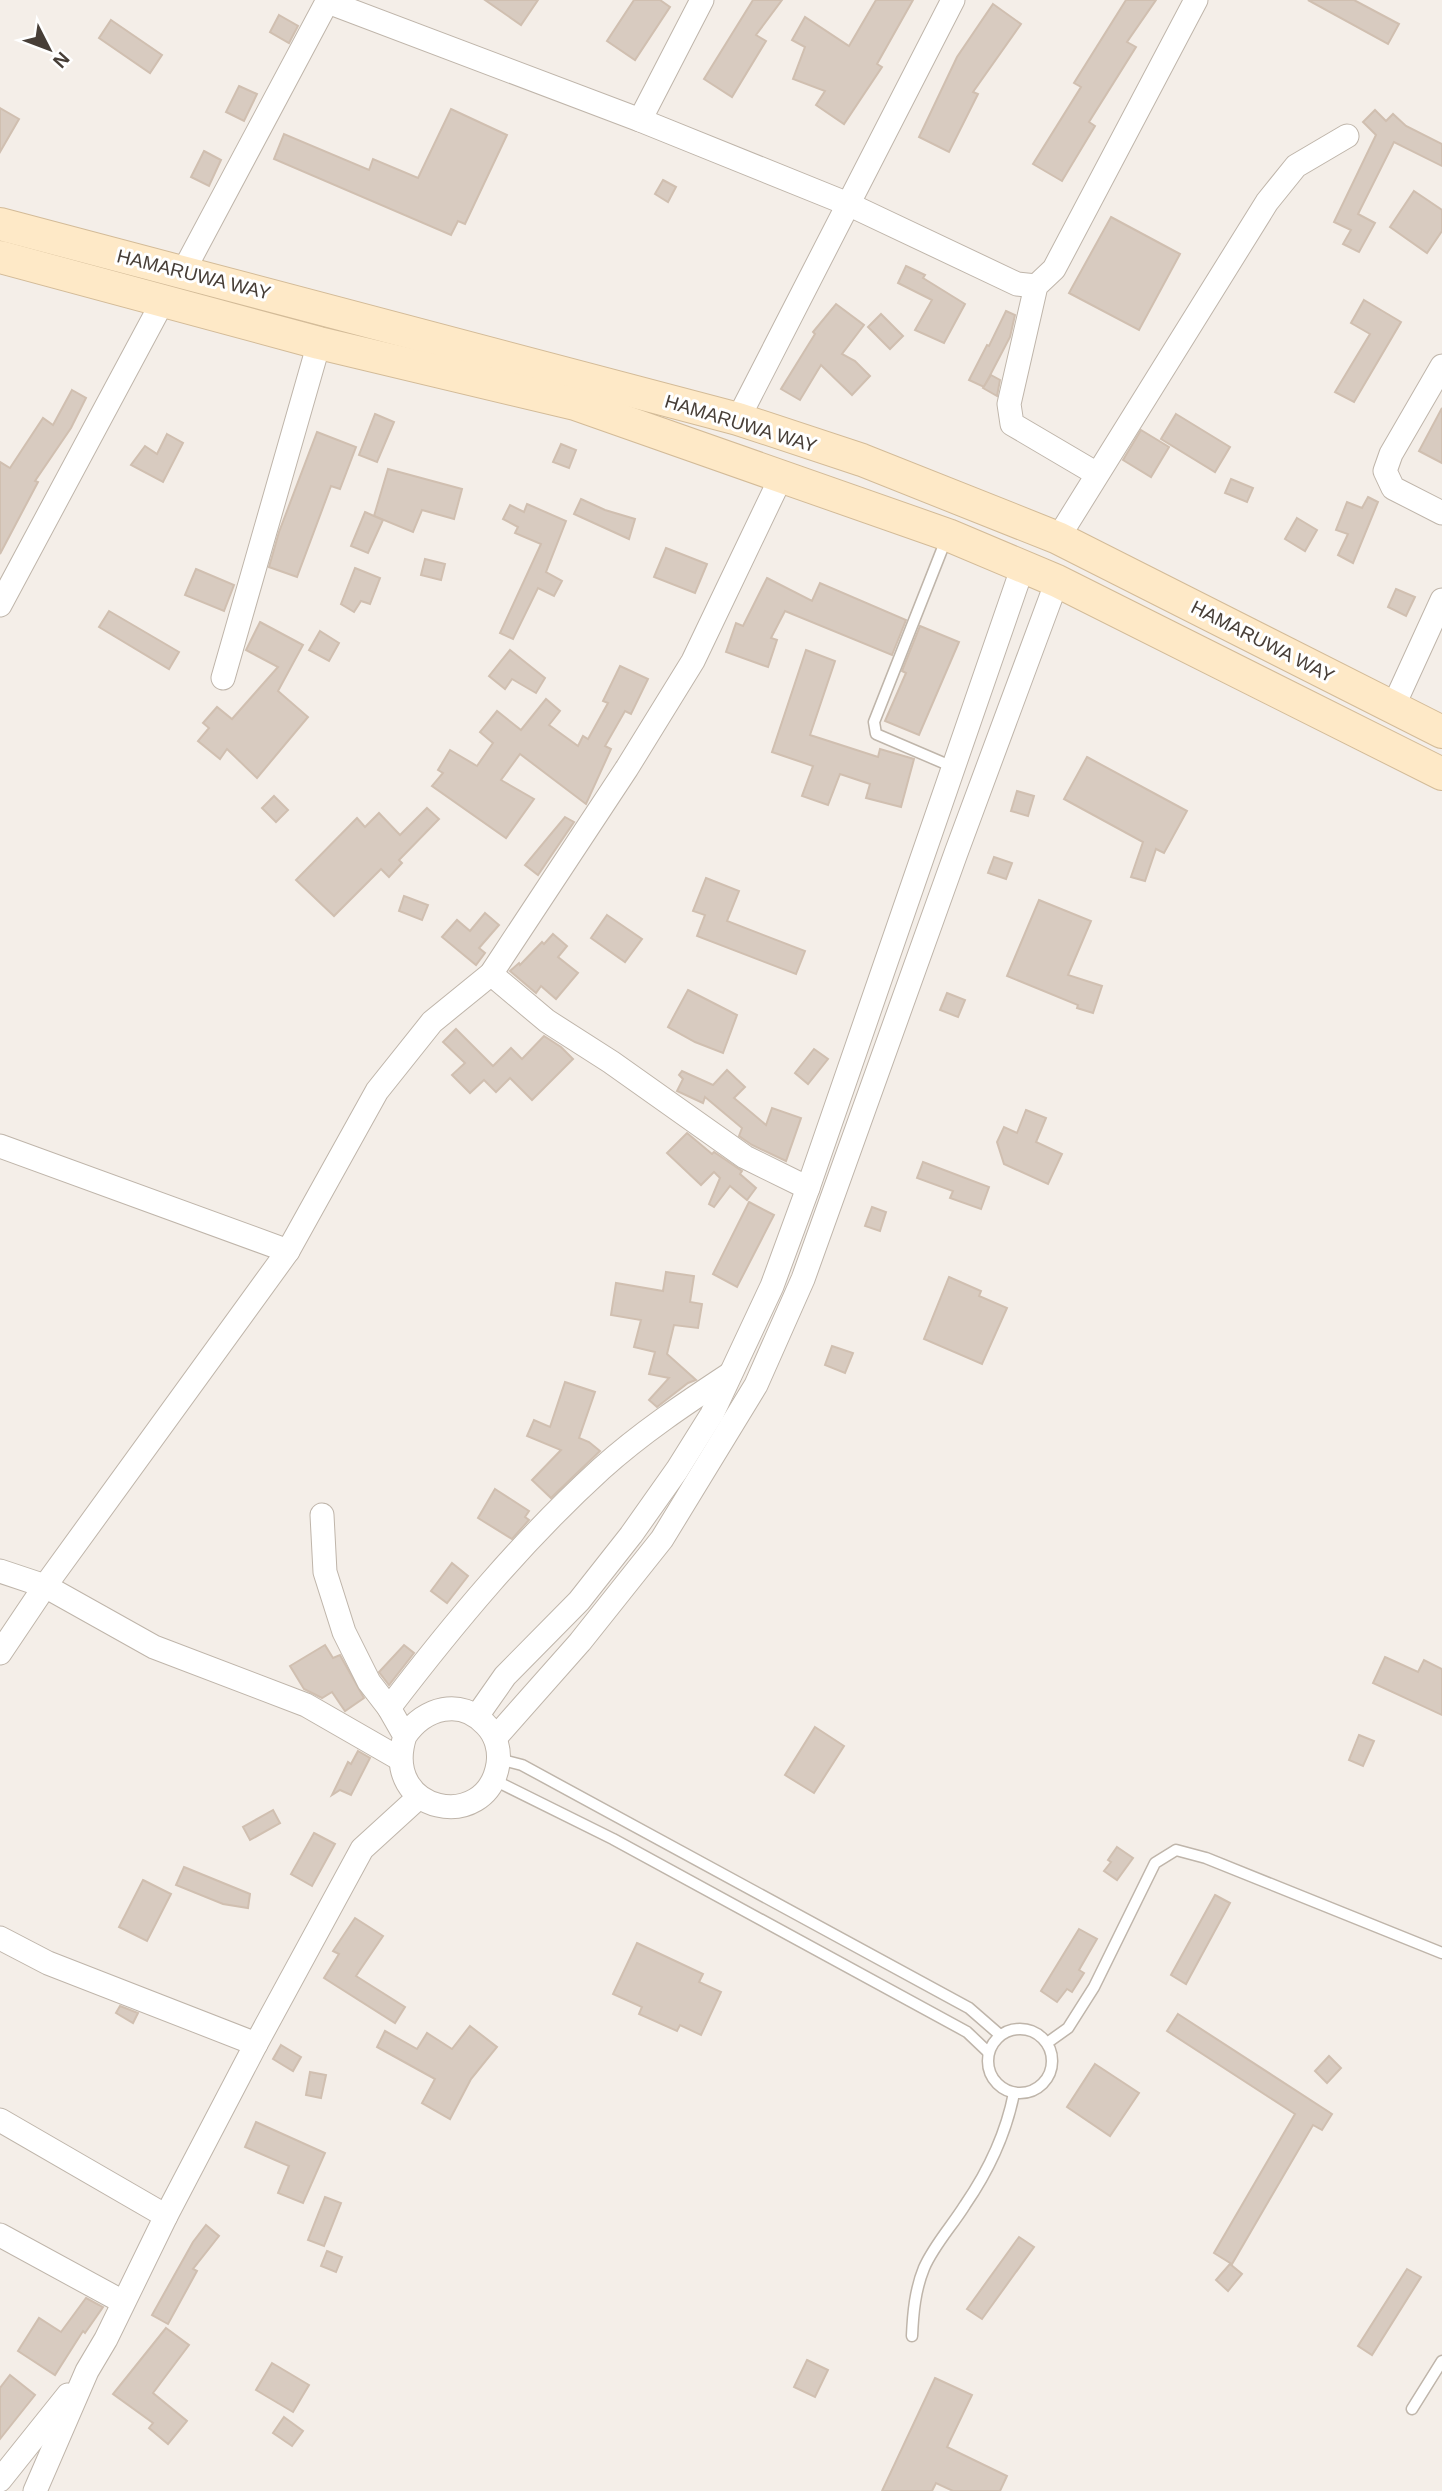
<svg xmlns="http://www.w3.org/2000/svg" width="1442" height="2491" viewBox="0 0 1442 2491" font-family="Helvetica,sans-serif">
	<rect width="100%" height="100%" fill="#f4eee8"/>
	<g fill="#d8cbc0" stroke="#d0bfb0" stroke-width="2">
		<path d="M 485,0 L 538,0 L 521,25 Z"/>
		<path d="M 634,0 L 660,0 L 670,7 L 635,60 L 607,41 Z"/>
		<path d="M 753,0 L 782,0 L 756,35 L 766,41 L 732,97 L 704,79 Z"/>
		<path d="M 876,0 L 913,0 L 877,64 L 882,67 L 844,124 L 816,105 L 825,91 L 793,79 L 805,47 L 792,40 L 805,17 L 849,46 Z"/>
		<path d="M 1126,0 L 1156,0 L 1127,42 L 1136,47 L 1089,122 L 1095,126 L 1062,181 L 1033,164 L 1081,87 L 1074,83 Z"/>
		<path d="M 1308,0 L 1354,0 L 1399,24 L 1388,44 Z"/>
		<path d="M 993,4 L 1021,24 L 973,92 L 978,94 L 949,152 L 919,137 L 957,57 Z"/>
		<path d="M 279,15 L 298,26 L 289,43 L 270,32 Z"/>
		<path d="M 111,20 L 162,55 L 150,73 L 99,38 Z"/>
		<path d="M 239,86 L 257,94 L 244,121 L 226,112 Z"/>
		<path d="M 0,108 L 19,119 L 0,152 Z"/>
		<path d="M 451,109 L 507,135 L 465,224 L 458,221 L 451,235 L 274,159 L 284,134 L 369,170 L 373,159 L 418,178 Z"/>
		<path d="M 1375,110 L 1386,121 L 1393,114 L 1406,126 L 1442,144 L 1442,166 L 1394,142 L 1358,214 L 1375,223 L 1359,252 L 1343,244 L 1351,230 L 1334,222 L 1376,135 L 1363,122 Z"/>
		<path d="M 204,151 L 221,160 L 209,186 L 191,177 Z"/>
		<path d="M 663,180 L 676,187 L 668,202 L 655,194 Z"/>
		<path d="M 1414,191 L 1442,210 L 1442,231 L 1427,253 L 1390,227 Z"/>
		<path d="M 1111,217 L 1180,254 L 1139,330 L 1069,293 Z"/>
		<path d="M 906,266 L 925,275 L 923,278 L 965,304 L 944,343 L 915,330 L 932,300 L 898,283 Z"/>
		<path d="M 1364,300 L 1401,322 L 1354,402 L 1335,392 L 1370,334 L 1351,323 Z"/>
		<path d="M 836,304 L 864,325 L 842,354 L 855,361 L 870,376 L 852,395 L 821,365 L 800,400 L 781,389 L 815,334 L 813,332 Z"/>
		<path d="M 1006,311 L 1015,315 L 1010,337 L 984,387 L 969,380 L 987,345 L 989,346 Z"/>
		<path d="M 881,314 L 903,336 L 890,349 L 868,327 Z"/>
		<path d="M 991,375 L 1000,380 L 997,396 L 983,388 Z"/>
		<path d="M 72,390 L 86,398 L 71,428 L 35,481 L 38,482 L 0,554 L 0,462 L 10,468 L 43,418 L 53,425 Z"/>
		<path d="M 1442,408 L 1442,463 L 1419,451 Z"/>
		<path d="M 375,414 L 394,422 L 377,462 L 359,455 Z"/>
		<path d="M 1176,414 L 1230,447 L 1215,472 L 1161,439 Z"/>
		<path d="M 1141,430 L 1169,447 L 1151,477 L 1123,460 Z"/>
		<path d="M 317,432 L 356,447 L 340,489 L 331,486 L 297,577 L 269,567 L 279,532 Z"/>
		<path d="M 167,434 L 183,443 L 163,482 L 131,465 L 145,446 L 157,454 Z"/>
		<path d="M 561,444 L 576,450 L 569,468 L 553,462 Z"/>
		<path d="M 388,469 L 462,489 L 454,519 L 422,510 L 413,532 L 374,516 Z"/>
		<path d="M 1231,479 L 1253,488 L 1247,502 L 1225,493 Z"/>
		<path d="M 1368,497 L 1378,502 L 1353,563 L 1338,555 L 1348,534 L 1336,530 L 1347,502 L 1362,508 Z"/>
		<path d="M 581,499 L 605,510 L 635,519 L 629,539 L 574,514 Z"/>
		<path d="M 527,504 L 566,521 L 546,572 L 562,581 L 554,596 L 538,588 L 513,639 L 500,633 L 541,544 L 515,533 L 518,527 L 503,519 L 510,505 L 524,512 Z"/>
		<path d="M 365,512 L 383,520 L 368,553 L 351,546 Z"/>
		<path d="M 1297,518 L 1317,530 L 1305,551 L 1285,539 Z"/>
		<path d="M 666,548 L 707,564 L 695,593 L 654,577 Z"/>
		<path d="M 425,559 L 445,564 L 441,580 L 421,575 Z"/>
		<path d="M 355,568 L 380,578 L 370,604 L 361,601 L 354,612 L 341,604 Z"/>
		<path d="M 196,569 L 234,585 L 224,611 L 185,595 Z"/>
		<path d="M 767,578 L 812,601 L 820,583 L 906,620 L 892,655 L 785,611 L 771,638 L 777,640 L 768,667 L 726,652 L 736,623 L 743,626 Z"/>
		<path d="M 1396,589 L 1415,597 L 1406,616 L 1388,607 Z"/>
		<path d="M 109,611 L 179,652 L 169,669 L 99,627 Z"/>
		<path d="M 260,622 L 303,645 L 278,691 L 308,717 L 257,778 L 227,749 L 220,759 L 198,741 L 209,728 L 203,723 L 217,707 L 232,719 L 278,667 L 246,650 Z"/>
		<path d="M 920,626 L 959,642 L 919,735 L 885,721 L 906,673 L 902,671 Z"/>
		<path d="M 320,631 L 339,643 L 329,661 L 309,650 Z"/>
		<path d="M 510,650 L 545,678 L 536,693 L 512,679 L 505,689 L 489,676 Z"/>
		<path d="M 806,650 L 835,661 L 810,735 L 878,757 L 880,749 L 914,759 L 901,807 L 866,798 L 870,784 L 840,774 L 828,805 L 802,796 L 813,766 L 772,752 Z"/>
		<path d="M 620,666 L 648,679 L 631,714 L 625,711 L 605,746 L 611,749 L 586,804 L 520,754 L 501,780 L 534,799 L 506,838 L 432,786 L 443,773 L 438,770 L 450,750 L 477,766 L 493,743 L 480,732 L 497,711 L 521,730 L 546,699 L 560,711 L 549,725 L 578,746 L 583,736 L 588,739 L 608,703 L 603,701 Z"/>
		<path d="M 1087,757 L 1187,811 L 1164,853 L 1156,849 L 1145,881 L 1131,877 L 1143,842 L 1064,799 Z"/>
		<path d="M 1017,791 L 1034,796 L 1028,816 L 1011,811 Z"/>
		<path d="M 274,796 L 288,810 L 276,822 L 262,808 Z"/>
		<path d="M 427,808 L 439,819 L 399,860 L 402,863 L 389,877 L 381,869 L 334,916 L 296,880 L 357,818 L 365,827 L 379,813 L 400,835 Z"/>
		<path d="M 565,817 L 574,822 L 538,875 L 525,865 Z"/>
		<path d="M 994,857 L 1012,863 L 1006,879 L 988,873 Z"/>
		<path d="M 706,878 L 739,891 L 727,921 L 805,951 L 796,974 L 697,936 L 705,915 L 693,911 Z"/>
		<path d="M 404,896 L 428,905 L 422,920 L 399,911 Z"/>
		<path d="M 1039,900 L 1091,921 L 1068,975 L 1102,986 L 1093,1013 L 1077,1008 L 1078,1005 L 1007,976 Z"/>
		<path d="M 485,913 L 499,925 L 479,948 L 485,953 L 476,965 L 442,937 L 457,920 L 470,931 Z"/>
		<path d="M 607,915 L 642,939 L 625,962 L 591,938 Z"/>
		<path d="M 553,934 L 567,946 L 558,957 L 578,973 L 556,999 L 541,986 L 536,993 L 510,971 L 519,963 L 520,965 L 542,942 L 544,944 Z"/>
		<path d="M 688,990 L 737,1015 L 723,1053 L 695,1042 L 668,1027 Z"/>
		<path d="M 947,993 L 965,1000 L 958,1017 L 940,1010 Z"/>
		<path d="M 456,1029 L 493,1066 L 511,1048 L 522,1059 L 544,1036 L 561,1047 L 573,1059 L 532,1100 L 510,1078 L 496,1092 L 484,1080 L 470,1093 L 452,1075 L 465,1063 L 443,1042 Z"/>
		<path d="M 814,1049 L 828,1059 L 808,1084 L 795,1073 Z"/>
		<path d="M 727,1070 L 745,1087 L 734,1098 L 766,1125 L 772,1108 L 801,1118 L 786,1161 L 752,1145 L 739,1136 L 742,1128 L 705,1097 L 703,1103 L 677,1091 L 683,1079 L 679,1075 L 682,1071 L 713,1085 Z"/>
		<path d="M 1026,1110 L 1046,1118 L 1036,1142 L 1062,1154 L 1048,1184 L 1004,1164 L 997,1142 L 1004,1127 L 1017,1133 Z"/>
		<path d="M 687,1133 L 712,1154 L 714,1152 L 742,1171 L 740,1174 L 756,1188 L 747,1200 L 730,1186 L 714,1207 L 709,1204 L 720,1178 L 714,1172 L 701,1185 L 667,1153 Z"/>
		<path d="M 923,1162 L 989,1187 L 981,1209 L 950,1198 L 953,1191 L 917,1178 Z"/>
		<path d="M 749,1202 L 774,1215 L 737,1287 L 713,1274 Z"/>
		<path d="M 872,1207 L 886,1212 L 880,1231 L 865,1226 Z"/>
		<path d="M 666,1272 L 694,1276 L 690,1302 L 702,1304 L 698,1328 L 674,1325 L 667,1354 L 696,1380 L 688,1383 L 657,1407 L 649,1400 L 669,1378 L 649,1374 L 655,1352 L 634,1347 L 641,1320 L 611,1315 L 616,1283 L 663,1291 Z"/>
		<path d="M 949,1277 L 981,1291 L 979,1296 L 1007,1308 L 982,1364 L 924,1339 Z"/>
		<path d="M 832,1346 L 853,1353 L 845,1373 L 825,1365 Z"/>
		<path d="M 565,1382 L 595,1392 L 579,1438 L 589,1442 L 600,1451 L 551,1498 L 532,1480 L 561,1450 L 527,1436 L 534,1420 L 550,1427 Z"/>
		<path d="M 495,1489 L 529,1511 L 525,1517 L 529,1520 L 512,1539 L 478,1518 Z"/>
		<path d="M 452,1563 L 468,1576 L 447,1603 L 431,1591 Z"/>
		<path d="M 325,1645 L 333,1658 L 340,1655 L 364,1698 L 345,1711 L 332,1692 L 322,1698 L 304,1689 L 290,1666 Z"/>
		<path d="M 404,1645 L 414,1653 L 389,1685 L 379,1672 Z"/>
		<path d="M 1385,1657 L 1418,1672 L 1424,1660 L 1442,1669 L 1442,1715 L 1373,1683 Z"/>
		<path d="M 815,1727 L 844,1746 L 814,1793 L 785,1775 Z"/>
		<path d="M 1359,1735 L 1374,1741 L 1363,1766 L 1349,1760 Z"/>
		<path d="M 358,1751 L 370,1758 L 351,1795 L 340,1790 L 332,1795 L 348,1762 L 351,1764 Z"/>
		<path d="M 273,1810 L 280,1823 L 250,1840 L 243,1827 Z"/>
		<path d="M 314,1833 L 335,1844 L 312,1886 L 291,1874 Z"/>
		<path d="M 1117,1847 L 1133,1858 L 1117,1880 L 1104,1871 L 1111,1862 L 1108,1860 Z"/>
		<path d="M 184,1867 L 250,1894 L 248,1908 L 223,1904 L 176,1885 Z"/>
		<path d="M 143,1880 L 171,1894 L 147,1941 L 119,1927 Z"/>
		<path d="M 1215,1895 L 1230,1903 L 1186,1984 L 1171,1975 Z"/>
		<path d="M 355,1918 L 383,1936 L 356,1976 L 405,2007 L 395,2023 L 324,1978 L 339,1954 L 333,1951 Z"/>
		<path d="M 1079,1929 L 1097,1939 L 1079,1970 L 1084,1973 L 1072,1992 L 1067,1989 L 1057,2002 L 1041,1991 Z"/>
		<path d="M 637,1943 L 703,1974 L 699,1982 L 721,1992 L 701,2035 L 680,2025 L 677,2031 L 639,2014 L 642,2007 L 613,1994 Z"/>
		<path d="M 120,2006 L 138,2013 L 133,2023 L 116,2013 Z"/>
		<path d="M 1178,2014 L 1332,2114 L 1322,2130 L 1313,2125 L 1232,2264 L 1214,2253 L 1295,2114 L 1167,2031 Z"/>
		<path d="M 470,2026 L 497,2047 L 471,2079 L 450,2119 L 422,2103 L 435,2079 L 377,2047 L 385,2031 L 417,2049 L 427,2033 L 452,2049 Z"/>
		<path d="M 281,2045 L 301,2057 L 293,2071 L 273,2059 Z"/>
		<path d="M 1329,2056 L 1341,2068 L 1327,2083 L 1315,2071 Z"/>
		<path d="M 1095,2064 L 1139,2093 L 1110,2136 L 1067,2107 Z"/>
		<path d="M 310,2072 L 326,2075 L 321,2098 L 306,2095 Z"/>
		<path d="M 256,2122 L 325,2153 L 303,2203 L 278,2193 L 289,2166 L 245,2147 Z"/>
		<path d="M 325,2197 L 341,2203 L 324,2246 L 308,2240 Z"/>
		<path d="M 206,2225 L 219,2236 L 193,2269 L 197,2271 L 168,2324 L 152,2315 L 193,2242 Z"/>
		<path d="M 1019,2237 L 1034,2247 L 982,2319 L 967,2309 Z"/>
		<path d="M 327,2251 L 342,2257 L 336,2272 L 321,2266 Z"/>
		<path d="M 1230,2264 L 1242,2274 L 1228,2291 L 1216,2280 Z"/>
		<path d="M 1407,2269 L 1421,2277 L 1372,2355 L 1358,2346 Z"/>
		<path d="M 86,2298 L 103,2307 L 85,2333 L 83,2331 L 55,2375 L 18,2351 L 39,2318 L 61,2332 Z"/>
		<path d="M 166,2328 L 189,2345 L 153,2393 L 187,2421 L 168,2444 L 149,2428 L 153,2423 L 113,2394 Z"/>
		<path d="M 807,2360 L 828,2370 L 815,2397 L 794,2387 Z"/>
		<path d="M 272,2363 L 309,2385 L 293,2412 L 256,2390 Z"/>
		<path d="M 10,2375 L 35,2395 L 0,2439 L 0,2388 Z"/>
		<path d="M 935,2378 L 972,2395 L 947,2447 L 1007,2476 L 1000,2491 L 953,2491 L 936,2483 L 932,2491 L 882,2491 Z"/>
		<path d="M 284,2417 L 303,2431 L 292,2446 L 273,2433 Z"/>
	</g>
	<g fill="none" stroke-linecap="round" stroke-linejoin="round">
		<g stroke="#bfb5aa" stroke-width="13">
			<g id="lane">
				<path d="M 947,537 L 874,722 L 876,734 L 953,767"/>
				<path d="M 499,1759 L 522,1765 L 969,2008 L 1000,2035"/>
				<path d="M 494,1780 L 613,1839 L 967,2032 L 988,2052"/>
				<circle cx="1020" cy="2061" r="32"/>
				<path d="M 1047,2043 L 1068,2028 L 1094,1987 L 1155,1863 L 1176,1850 L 1206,1858 L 1442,1953"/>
				<path d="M 912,2336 C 913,2313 915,2290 924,2268 C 934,2245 952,2226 965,2205 C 989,2170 1006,2134 1014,2093"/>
				<path d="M 1412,2409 L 1442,2361"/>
			</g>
		</g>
		<g stroke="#bfb5aa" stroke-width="25">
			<g id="street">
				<path d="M 328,2 L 640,120 L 848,204 L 1017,284 L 1036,286"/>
				<path d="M 640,120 L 702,0"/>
				<path d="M 183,272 L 328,0"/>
				<path d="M 1442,366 L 1391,454 L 1385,471 L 1393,488 L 1442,513"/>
				<path d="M 738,419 L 953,0"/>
				<path d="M 1097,474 L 1012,424 L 1009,404 L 1036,286 L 1054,269 L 1196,0"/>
				<path d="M 1058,538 L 1267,202 L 1296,166 L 1347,136"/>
				<path d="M 0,605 L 163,301"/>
				<path d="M 223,678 L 319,343"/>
				<path d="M 1393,707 L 1442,600"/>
				<path d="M 491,974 L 547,1021 L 611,1062 L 745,1157 L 808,1188"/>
				<path d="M 0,1146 L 288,1251"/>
				<path d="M 322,1515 L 325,1572 L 344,1632 L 369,1682 L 389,1708 L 405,1736 C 380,1813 487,1834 498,1764 C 500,1750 496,1735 486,1725 C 461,1697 424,1708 405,1736"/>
				<path d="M 0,1571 L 45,1586 L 154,1647 L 306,1705 L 400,1759"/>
				<path d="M 0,1653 L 45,1586 L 288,1251 L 377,1091 L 432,1022 L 491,974 L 627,768 L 693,661 L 782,475"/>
				<path d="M 389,1708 C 454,1623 522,1541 601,1469 C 641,1433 686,1403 730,1374"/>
				<path d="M 477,1716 L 505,1676 L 579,1601 L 631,1535 L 677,1470 L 712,1414 L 772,1286 L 808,1188 L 1023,566"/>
				<path d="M 495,1738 L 580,1642 L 662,1539 L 756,1385 L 803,1279 L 956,853 L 1057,581"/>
				<path d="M 0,1938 L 48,1963 L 256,2044"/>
				<path d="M 0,2120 L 166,2216"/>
				<path d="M 0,2235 L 123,2302"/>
				<path d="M 0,2480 L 68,2395"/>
				<path d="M 35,2491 L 87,2371 L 106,2339 L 166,2216 L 256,2044 L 362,1849 L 419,1797"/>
			</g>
		</g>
		<g stroke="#d3bb98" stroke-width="34">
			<g id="secondary">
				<path d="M 0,224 L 738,419 L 862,460 L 1058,538 L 1442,732"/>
				<path d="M 0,257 L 319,343 L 575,404 L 948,535 L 1057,581 L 1442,774"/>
			</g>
		</g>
		<use href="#lane" stroke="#fff" stroke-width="10"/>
		<use href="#street" stroke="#fff" stroke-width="23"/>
		<use href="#secondary" stroke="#fee9c7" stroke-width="32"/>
	</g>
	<g text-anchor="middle" stroke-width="6" stroke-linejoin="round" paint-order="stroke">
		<g font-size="19" fill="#473e37" stroke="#fff">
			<text transform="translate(194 274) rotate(14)" y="7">HAMARUWA WAY</text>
			<text transform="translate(741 423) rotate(17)" y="7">HAMARUWA WAY</text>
			<text transform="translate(1263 641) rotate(27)" y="7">HAMARUWA WAY</text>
		</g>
	</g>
	<g transform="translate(49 49) rotate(132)" stroke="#ffffff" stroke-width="5" paint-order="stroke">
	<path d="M0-5L12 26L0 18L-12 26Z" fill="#473e37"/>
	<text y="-10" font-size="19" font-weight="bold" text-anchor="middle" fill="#473e37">N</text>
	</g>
</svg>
